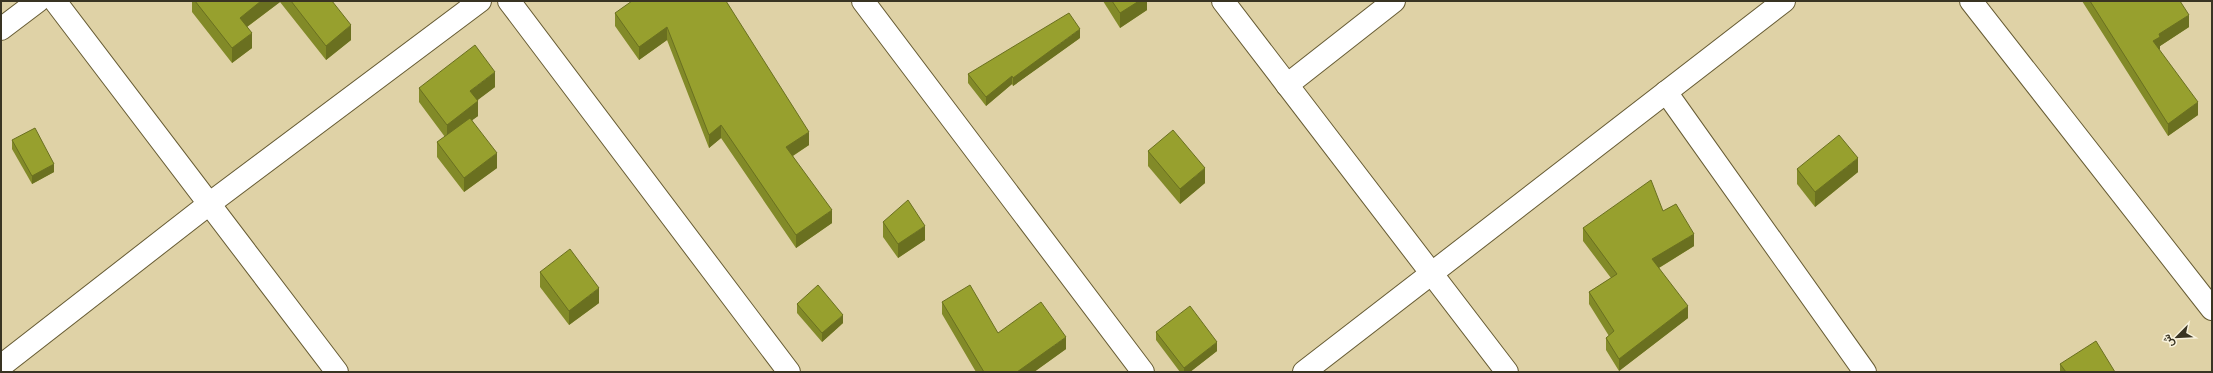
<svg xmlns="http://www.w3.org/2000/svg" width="2213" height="373" viewBox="0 0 2213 373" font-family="'IBM Plex Sans',Vazirmatn,sans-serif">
	<rect width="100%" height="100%" fill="#dfd2a6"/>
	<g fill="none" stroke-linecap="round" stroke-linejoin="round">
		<g stroke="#675c34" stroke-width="24">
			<g id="minor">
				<path d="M 509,1 L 789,372"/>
				<path d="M 863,1 L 1143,372"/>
				<path d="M 1223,1 L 1507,372"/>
				<path d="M 1971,1 L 2212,309"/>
				<path d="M 1,29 L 38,1"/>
				<path d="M 1287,85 L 1394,1"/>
				<path d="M 1666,92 L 1865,372"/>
				<path d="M 1304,372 L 1784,1"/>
			</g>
		</g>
		<g stroke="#675c34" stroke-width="24">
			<g id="tertiary">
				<path d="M 55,1 L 337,372"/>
				<path d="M 1,366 L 209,204 L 480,1"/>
			</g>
		</g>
		<use href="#minor" stroke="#fff" stroke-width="22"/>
		<use href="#tertiary" stroke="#fff" stroke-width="22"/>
	</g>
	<g fill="#828a28">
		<path d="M 192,1 L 332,1 L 351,40 L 326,60 L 280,2 L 247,27 L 252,48 L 232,63 L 192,12 Z"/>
		<path d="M 726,1 L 809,145 L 793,156 L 832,223 L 796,248 L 721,138 L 709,148 L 667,40 L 639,60 L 615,26 L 615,13 Z"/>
		<path d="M 1103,1 L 1147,1 L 1147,10 L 1120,28 Z"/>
		<path d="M 2082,1 L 2180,1 L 2189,27 L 2160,46 L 2160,49 L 2159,50 L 2198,115 L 2168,136 Z"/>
		<path d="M 1080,38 L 1013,86 L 1012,84 L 986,106 L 968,83 L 968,74 Z"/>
		<path d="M 495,87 L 477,100 L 478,116 L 472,120 L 497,168 L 464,192 L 437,157 L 437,142 L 445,137 L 419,102 L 419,88 Z"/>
		<path d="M 12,140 L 54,172 L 32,184 L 12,149 Z"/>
		<path d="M 1148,151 L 1205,183 L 1180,204 L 1148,166 Z"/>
		<path d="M 1797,169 L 1858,172 L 1815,207 L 1797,184 Z"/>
		<path d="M 1663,211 L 1694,246 L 1659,268 L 1688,318 L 1619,371 L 1606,350 L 1606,338 L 1609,336 L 1589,304 L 1589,292 L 1611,278 L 1583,241 L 1583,228 Z"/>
		<path d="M 883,222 L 925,240 L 898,258 L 883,237 Z"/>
		<path d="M 540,272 L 599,303 L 569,325 L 540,287 Z"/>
		<path d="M 942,302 L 998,333 L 1066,349 L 1034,372 L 976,372 L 942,314 Z"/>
		<path d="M 797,304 L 843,323 L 822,342 L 797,313 Z"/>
		<path d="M 1156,332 L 1217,351 L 1190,372 L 1180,372 L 1156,340 Z"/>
		<path d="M 2060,364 L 2115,372 L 2060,372 Z"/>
	</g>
	<g fill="#6a7020">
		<path d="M 261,1 L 280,1 L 280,2 L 240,32 L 240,18 Z"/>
		<path d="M 1139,1 L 1147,1 L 1147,10 L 1120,28 L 1120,13 Z"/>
		<path d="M 2189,15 L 2189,27 L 2160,46 L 2160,49 L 2153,54 L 2153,41 L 2159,34 Z"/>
		<path d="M 351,25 L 351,40 L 326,60 L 326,46 Z"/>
		<path d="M 667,27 L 667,40 L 639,60 L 639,47 Z"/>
		<path d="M 1080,29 L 1080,38 L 1013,86 L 1013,78 Z"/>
		<path d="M 252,33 L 252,48 L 232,63 L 232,48 Z"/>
		<path d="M 495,72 L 495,87 L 470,106 L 470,91 Z"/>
		<path d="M 1012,76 L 1012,84 L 986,106 L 986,97 Z"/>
		<path d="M 478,101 L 478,116 L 447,139 L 447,125 Z"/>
		<path d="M 2198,102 L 2198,115 L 2168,136 L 2168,124 Z"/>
		<path d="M 721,125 L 721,138 L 709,148 L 709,135 Z"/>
		<path d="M 809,132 L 809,145 L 786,160 L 786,147 Z"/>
		<path d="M 497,153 L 497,168 L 464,192 L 464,178 Z"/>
		<path d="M 1858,158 L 1858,172 L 1815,207 L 1815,192 Z"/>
		<path d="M 54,164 L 54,172 L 32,184 L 32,176 Z"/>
		<path d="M 1205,168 L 1205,183 L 1180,204 L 1180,189 Z"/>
		<path d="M 832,210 L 832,223 L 796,248 L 796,235 Z"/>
		<path d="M 925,226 L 925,240 L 898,258 L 898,244 Z"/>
		<path d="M 1694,234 L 1694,246 L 1652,272 L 1652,259 Z"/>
		<path d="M 599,288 L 599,303 L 569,325 L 569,311 Z"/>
		<path d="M 1688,306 L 1688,318 L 1619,371 L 1619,359 Z"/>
		<path d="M 843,315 L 843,323 L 822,342 L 822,333 Z"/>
		<path d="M 1066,337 L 1066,349 L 1034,372 L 1017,372 Z"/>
		<path d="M 1217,342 L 1217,351 L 1190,372 L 1184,372 L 1184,368 Z"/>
	</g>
	<g fill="#97a02e" stroke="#6a7020">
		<path d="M 195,1 L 261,1 L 240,18 L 252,33 L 232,48 Z"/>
		<path d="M 291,1 L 332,1 L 351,25 L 326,46 Z"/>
		<path d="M 632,1 L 726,1 L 809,132 L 786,147 L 832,210 L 796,235 L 721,125 L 709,135 L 667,27 L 639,47 L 615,13 Z"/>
		<path d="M 1112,1 L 1139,1 L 1120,13 Z"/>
		<path d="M 2090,1 L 2180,1 L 2189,15 L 2159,34 L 2160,37 L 2153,41 L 2198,102 L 2168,124 Z"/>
		<path d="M 1069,13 L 1080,29 L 1013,78 L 1012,76 L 986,97 L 968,74 Z"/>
		<path d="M 475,45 L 495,72 L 470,91 L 478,101 L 447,125 L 419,88 Z"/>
		<path d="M 470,118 L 497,153 L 464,178 L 437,142 Z"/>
		<path d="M 35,128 L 54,164 L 32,176 L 12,140 Z"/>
		<path d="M 1173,130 L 1205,168 L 1180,189 L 1148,151 Z"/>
		<path d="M 1839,135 L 1858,158 L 1815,192 L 1797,169 Z"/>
		<path d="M 1651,180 L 1663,211 L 1676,204 L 1694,234 L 1652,259 L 1688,306 L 1619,359 L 1606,338 L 1614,331 L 1589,292 L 1617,274 L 1583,228 Z"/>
		<path d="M 908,200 L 925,226 L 898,244 L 883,222 Z"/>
		<path d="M 570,249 L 599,288 L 569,311 L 540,272 Z"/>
		<path d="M 818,285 L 843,315 L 822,333 L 797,304 Z"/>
		<path d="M 970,285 L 998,333 L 1041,302 L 1066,337 L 1017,372 L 984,372 L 942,302 Z"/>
		<path d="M 1190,306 L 1217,342 L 1184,368 L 1156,332 Z"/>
		<path d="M 2096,341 L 2115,372 L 2066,372 L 2060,364 Z"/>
	</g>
	<rect width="2213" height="373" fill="none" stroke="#393423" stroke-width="4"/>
	<g transform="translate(2177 337) rotate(246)" stroke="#f9f3dd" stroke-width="3" paint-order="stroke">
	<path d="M0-3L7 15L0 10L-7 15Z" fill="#393423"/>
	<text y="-6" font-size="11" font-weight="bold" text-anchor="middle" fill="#393423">ش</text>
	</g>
</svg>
